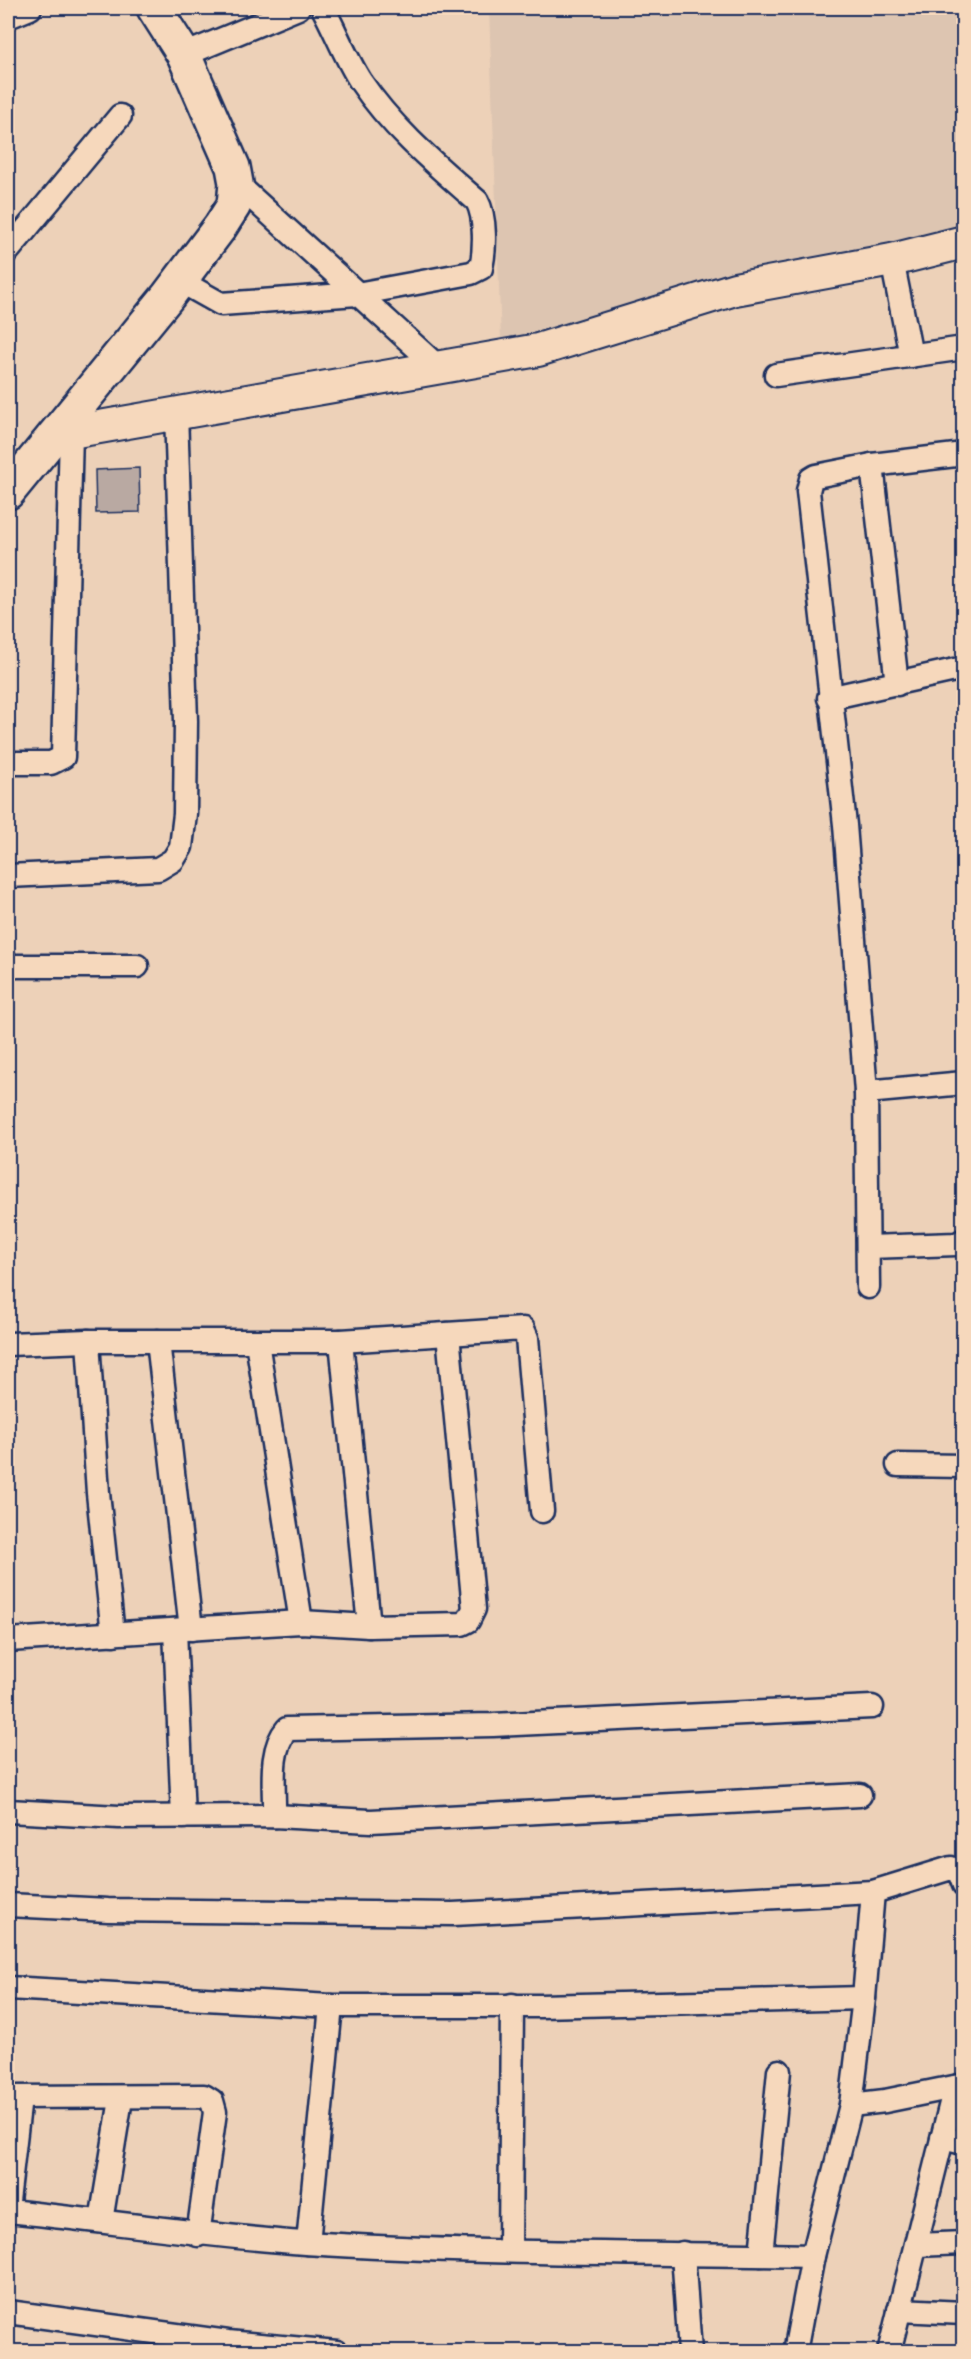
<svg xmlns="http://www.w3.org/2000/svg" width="971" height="2359" viewBox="0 0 971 2359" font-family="'Indie Flower',sans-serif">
	<rect width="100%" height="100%" fill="#edd1b8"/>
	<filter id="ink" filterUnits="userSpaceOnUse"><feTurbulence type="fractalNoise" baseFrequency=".0167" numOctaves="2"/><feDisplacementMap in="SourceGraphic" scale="12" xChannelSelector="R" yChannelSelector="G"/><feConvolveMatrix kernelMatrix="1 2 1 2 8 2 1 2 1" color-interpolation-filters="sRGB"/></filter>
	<g filter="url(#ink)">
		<path fill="#ddc5b1" d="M 489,8 L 963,8 L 963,226 L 501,342 Z"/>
		<path fill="#b9a9a2" stroke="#1b2f5e" stroke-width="1.5" d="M 139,468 L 140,512 L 96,513 L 95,470 Z"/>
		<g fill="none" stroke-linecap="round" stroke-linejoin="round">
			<g stroke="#1b2f5e" stroke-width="27">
				<g id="street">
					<path d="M 8,17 L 30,8"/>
					<path d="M 184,55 L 298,8"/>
					<path d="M 236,183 L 438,367"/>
					<path d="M 8,251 L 120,116"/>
					<path d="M 892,260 L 911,356"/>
					<path d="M 180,281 L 221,304 L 357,294 L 471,273 L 481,268 C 485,250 486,217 477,201 C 435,164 392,128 361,82 C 346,59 336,32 323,8"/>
					<path d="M 776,375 L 964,348"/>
					<path d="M 872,465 L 897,684"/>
					<path d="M 829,698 L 964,668"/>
					<path d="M 8,763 L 51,763 L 63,757 L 71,432"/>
					<path d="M 8,876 L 158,869 L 173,860 L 181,847 L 185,814 L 186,721 L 176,412"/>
					<path d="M 8,966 L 137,966"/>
					<path d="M 866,1092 L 964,1083"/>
					<path d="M 868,1247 L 957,1244 L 964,1240"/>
					<path d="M 868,1287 L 866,1092 L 845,825 L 808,491 L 811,479 L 816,476 L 872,465 L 964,454"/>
					<path d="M 88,1341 L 98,1493 L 113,1634"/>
					<path d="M 158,1341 L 191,1629"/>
					<path d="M 341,1341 L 369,1626"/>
					<path d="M 257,1342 L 301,1622"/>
					<path d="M 8,1344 L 88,1341 L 341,1341 L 523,1329 L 527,1338 L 542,1511"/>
					<path d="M 898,1465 L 964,1466"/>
					<path d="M 175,1630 L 183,1817"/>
					<path d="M 8,1640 L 301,1622 L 369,1626 L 462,1624 L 468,1621 L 474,1609 L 448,1334"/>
					<path d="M 8,1811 L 119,1817 L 274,1816 L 371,1821 L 860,1795"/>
					<path d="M 274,1816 C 275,1788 268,1751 287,1729 L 493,1725 L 872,1707"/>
					<path d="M 8,1905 L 108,1910 L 453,1914 L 873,1892 L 951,1868 L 959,1872 L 964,1885"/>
					<path d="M 8,1988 L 331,2006 L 540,2006 L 864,1998"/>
					<path d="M 8,2097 L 204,2096 L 212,2101 L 215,2112 L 198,2235"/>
					<path d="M 851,2105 L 885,2101 L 964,2085"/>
					<path d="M 942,2138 L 964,2143"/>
					<path d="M 8,2201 L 20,2098"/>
					<path d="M 8,2211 C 107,2221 205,2236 305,2243 C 474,2254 644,2253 813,2256"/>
					<path d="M 101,2221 L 121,2099"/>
					<path d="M 308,2243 L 331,2006"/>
					<path d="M 916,2245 L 964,2243"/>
					<path d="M 510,2250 L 512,2005"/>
					<path d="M 683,2253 L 690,2352"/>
					<path d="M 761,2255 L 779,2071"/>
					<path d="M 899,2310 L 964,2313"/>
					<path d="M 8,2312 L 228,2342 L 337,2352"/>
					<path d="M 795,2352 L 813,2256 L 851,2105 L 864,1998 L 873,1892"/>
					<path d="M 889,2352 L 955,2087"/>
				</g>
			</g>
			<g stroke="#1b2f5e" stroke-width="36">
				<path id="secondary" d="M 54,435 L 538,350 L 735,289 L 892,260 L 964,242"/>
			</g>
			<g stroke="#1b2f5e" stroke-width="38">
				<path id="primary" d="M 8,492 L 168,296 L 220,227 L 234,205 L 236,183 L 233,167 L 184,55 L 154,8"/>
			</g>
			<use href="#street" stroke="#f6d8bc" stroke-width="22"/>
			<use href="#secondary" stroke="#f6d8bc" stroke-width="32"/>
			<use href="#primary" stroke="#f6d8bc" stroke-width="33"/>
		</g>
	</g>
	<rect width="971" height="2359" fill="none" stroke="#f6d8bc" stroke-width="30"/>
	<rect x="15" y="15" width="941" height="2329" fill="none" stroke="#1b2f5e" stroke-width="2" filter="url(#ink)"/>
</svg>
